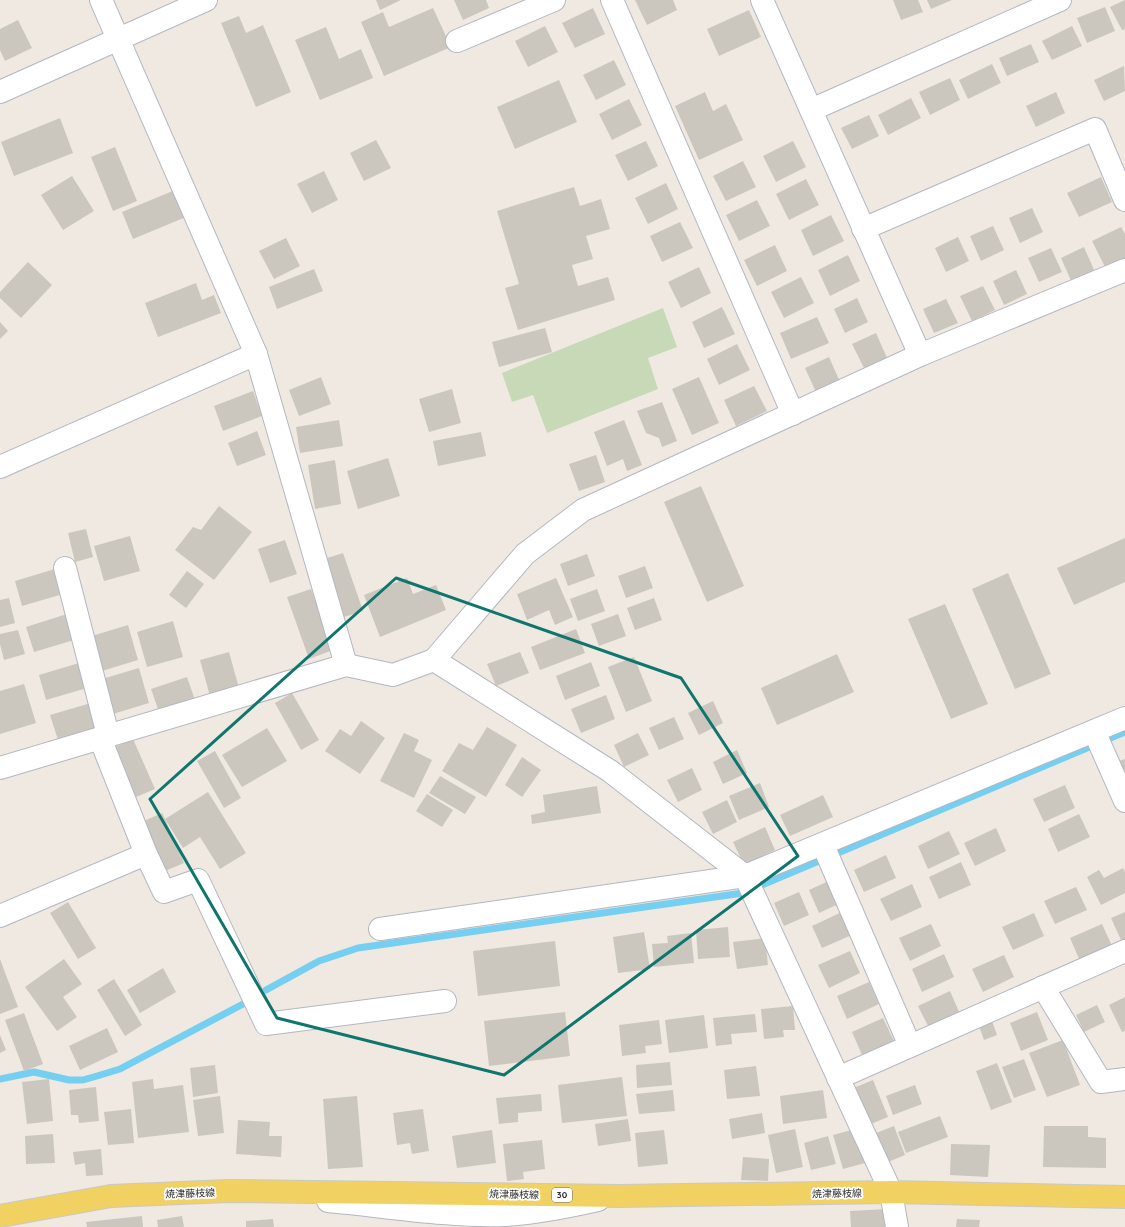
<svg xmlns="http://www.w3.org/2000/svg" width="1125" height="1227" viewBox="0 0 1125 1227" font-family="Quicksand,'Noto Sans JP',sans-serif">
	<rect width="100%" height="100%" fill="#efe9e1"/>
	<path fill="#c8d9b8" d="M 663,308 L 677,347 L 648,358 L 658,389 L 547,433 L 533,395 L 512,402 L 502,373 Z"/>
	<g fill="none" stroke-linecap="round" stroke-linejoin="round">
		<g stroke="#75cff0" stroke-width="7">
			<path d="M 266,990 L 319,961 L 358,948 L 743,893 L 1125,732"/>
			<path d="M 0,1079 L 34,1072 L 69,1080 L 83,1080 L 97,1076 L 120,1069 L 243,1004"/>
		</g>
	</g>
	<g fill="#cbc7bf">
		<path d="M 376,0 L 401,0 L 380,10 Z"/>
		<path d="M 454,0 L 486,0 L 489,8 L 463,20 Z"/>
		<path d="M 635,0 L 673,0 L 677,10 L 647,25 Z"/>
		<path d="M 893,0 L 918,0 L 923,12 L 901,20 Z"/>
		<path d="M 927,0 L 952,0 L 931,9 Z"/>
		<path d="M 1125,0 L 1125,29 L 1122,30 L 1110,7 Z"/>
		<path d="M 1105,7 L 1115,31 L 1087,43 L 1077,18 Z"/>
		<path d="M 433,8 L 451,47 L 384,76 L 361,22 L 383,12 L 389,27 Z"/>
		<path d="M 593,8 L 605,34 L 575,48 L 562,23 Z"/>
		<path d="M 749,10 L 761,37 L 719,56 L 707,29 Z"/>
		<path d="M 239,16 L 246,33 L 263,25 L 291,92 L 256,107 L 221,23 Z"/>
		<path d="M 18,20 L 32,48 L 5,61 L 0,50 L 0,29 Z"/>
		<path d="M 545,26 L 558,52 L 528,67 L 515,41 Z"/>
		<path d="M 1072,26 L 1082,46 L 1052,60 L 1042,41 Z"/>
		<path d="M 326,27 L 339,59 L 361,49 L 373,78 L 320,100 L 295,40 Z"/>
		<path d="M 1031,44 L 1039,62 L 1007,76 L 999,58 Z"/>
		<path d="M 614,60 L 626,85 L 596,100 L 583,75 Z"/>
		<path d="M 992,64 L 1001,83 L 968,99 L 959,80 Z"/>
		<path d="M 1124,66 L 1125,91 L 1104,101 L 1094,80 Z"/>
		<path d="M 950,78 L 960,100 L 930,115 L 919,92 Z"/>
		<path d="M 559,80 L 577,122 L 515,149 L 497,107 Z"/>
		<path d="M 705,92 L 713,111 L 726,104 L 743,140 L 699,160 L 675,106 Z"/>
		<path d="M 1056,92 L 1065,113 L 1036,127 L 1026,106 Z"/>
		<path d="M 911,98 L 921,118 L 888,135 L 878,115 Z"/>
		<path d="M 629,99 L 642,125 L 612,140 L 599,114 Z"/>
		<path d="M 869,115 L 879,136 L 852,149 L 841,128 Z"/>
		<path d="M 60,118 L 73,153 L 14,176 L 1,142 Z"/>
		<path d="M 376,140 L 391,168 L 364,181 L 350,153 Z"/>
		<path d="M 646,141 L 658,166 L 628,181 L 615,155 Z"/>
		<path d="M 793,141 L 806,167 L 776,182 L 763,156 Z"/>
		<path d="M 115,147 L 137,201 L 113,211 L 91,157 Z"/>
		<path d="M 743,161 L 756,187 L 726,201 L 713,176 Z"/>
		<path d="M 324,171 L 338,200 L 312,213 L 297,184 Z"/>
		<path d="M 72,176 L 94,211 L 63,230 L 41,195 Z"/>
		<path d="M 1101,177 L 1112,202 L 1079,217 L 1067,193 Z"/>
		<path d="M 806,179 L 819,205 L 789,220 L 776,194 Z"/>
		<path d="M 666,183 L 678,209 L 648,224 L 635,198 Z"/>
		<path d="M 574,187 L 580,206 L 601,199 L 610,229 L 586,236 L 593,259 L 572,265 L 578,286 L 608,277 L 615,300 L 518,330 L 505,288 L 519,284 L 497,211 Z"/>
		<path d="M 175,190 L 186,217 L 133,239 L 122,212 Z"/>
		<path d="M 757,200 L 770,226 L 739,241 L 726,215 Z"/>
		<path d="M 1032,208 L 1043,232 L 1020,243 L 1009,218 Z"/>
		<path d="M 831,215 L 844,241 L 813,256 L 801,230 Z"/>
		<path d="M 680,222 L 693,248 L 662,262 L 650,236 Z"/>
		<path d="M 993,226 L 1004,250 L 981,261 L 970,236 Z"/>
		<path d="M 1121,227 L 1125,234 L 1125,260 L 1106,269 L 1092,241 Z"/>
		<path d="M 958,237 L 969,261 L 946,272 L 935,248 Z"/>
		<path d="M 286,238 L 300,266 L 274,279 L 259,251 Z"/>
		<path d="M 775,245 L 787,271 L 757,286 L 744,260 Z"/>
		<path d="M 1084,247 L 1095,272 L 1072,283 L 1061,258 Z"/>
		<path d="M 1051,248 L 1062,272 L 1039,282 L 1028,258 Z"/>
		<path d="M 848,255 L 860,281 L 830,296 L 818,270 Z"/>
		<path d="M 28,262 L 52,285 L 21,318 L 0,298 L 0,292 Z"/>
		<path d="M 699,267 L 711,293 L 681,308 L 668,282 Z"/>
		<path d="M 314,269 L 323,291 L 277,309 L 269,287 Z"/>
		<path d="M 1016,270 L 1027,294 L 1004,305 L 993,281 Z"/>
		<path d="M 801,277 L 814,303 L 784,318 L 771,292 Z"/>
		<path d="M 196,283 L 202,300 L 214,295 L 221,313 L 158,337 L 145,303 Z"/>
		<path d="M 983,286 L 995,310 L 972,321 L 960,296 Z"/>
		<path d="M 857,298 L 868,322 L 845,333 L 834,309 Z"/>
		<path d="M 946,299 L 958,323 L 934,333 L 923,309 Z"/>
		<path d="M 722,307 L 735,334 L 704,348 L 692,322 Z"/>
		<path d="M 817,317 L 829,343 L 791,359 L 780,333 Z"/>
		<path d="M 0,322 L 8,331 L 0,339 Z"/>
		<path d="M 545,328 L 552,352 L 499,367 L 492,342 Z"/>
		<path d="M 876,333 L 887,358 L 864,368 L 852,344 Z"/>
		<path d="M 737,344 L 750,370 L 719,385 L 707,359 Z"/>
		<path d="M 829,357 L 840,382 L 816,392 L 805,368 Z"/>
		<path d="M 321,377 L 331,404 L 299,416 L 289,390 Z"/>
		<path d="M 699,377 L 719,423 L 692,435 L 672,389 Z"/>
		<path d="M 754,386 L 767,411 L 736,426 L 724,400 Z"/>
		<path d="M 452,389 L 461,423 L 429,432 L 419,399 Z"/>
		<path d="M 253,391 L 262,416 L 223,431 L 214,406 Z"/>
		<path d="M 662,402 L 677,441 L 662,447 L 659,438 L 646,433 L 637,411 Z"/>
		<path d="M 339,420 L 343,446 L 300,453 L 296,427 Z"/>
		<path d="M 624,420 L 642,465 L 627,471 L 623,459 L 607,466 L 594,432 Z"/>
		<path d="M 257,431 L 266,455 L 237,466 L 228,443 Z"/>
		<path d="M 481,432 L 486,456 L 438,466 L 433,441 Z"/>
		<path d="M 596,455 L 605,482 L 579,491 L 569,464 Z"/>
		<path d="M 388,458 L 400,496 L 358,509 L 347,471 Z"/>
		<path d="M 335,460 L 341,504 L 315,509 L 308,465 Z"/>
		<path d="M 701,486 L 744,586 L 707,602 L 664,502 Z"/>
		<path d="M 219,506 L 252,532 L 214,580 L 175,550 L 193,527 L 201,530 Z"/>
		<path d="M 86,529 L 93,557 L 75,562 L 68,533 Z"/>
		<path d="M 130,536 L 140,571 L 104,581 L 94,546 Z"/>
		<path d="M 1125,538 L 1125,582 L 1074,605 L 1057,568 Z"/>
		<path d="M 285,540 L 297,574 L 270,583 L 258,549 Z"/>
		<path d="M 343,553 L 363,611 L 344,617 L 324,559 Z"/>
		<path d="M 587,554 L 595,576 L 568,586 L 560,564 Z"/>
		<path d="M 645,566 L 653,588 L 626,598 L 618,576 Z"/>
		<path d="M 55,569 L 63,594 L 22,606 L 15,581 Z"/>
		<path d="M 187,571 L 204,584 L 186,608 L 169,595 Z"/>
		<path d="M 1008,573 L 1051,674 L 1015,689 L 972,589 Z"/>
		<path d="M 407,578 L 413,594 L 436,585 L 446,610 L 380,637 L 364,595 Z"/>
		<path d="M 556,578 L 573,617 L 555,625 L 549,610 L 527,620 L 517,594 Z"/>
		<path d="M 311,589 L 333,650 L 309,659 L 287,597 Z"/>
		<path d="M 597,589 L 605,611 L 578,621 L 570,599 Z"/>
		<path d="M 9,598 L 15,623 L 0,627 L 0,600 Z"/>
		<path d="M 654,598 L 662,620 L 635,630 L 627,608 Z"/>
		<path d="M 945,604 L 988,704 L 951,719 L 908,619 Z"/>
		<path d="M 67,614 L 74,640 L 34,652 L 26,627 Z"/>
		<path d="M 618,614 L 626,636 L 599,646 L 591,624 Z"/>
		<path d="M 173,621 L 183,657 L 147,667 L 137,632 Z"/>
		<path d="M 128,625 L 138,660 L 102,671 L 92,636 Z"/>
		<path d="M 576,629 L 585,653 L 540,670 L 531,647 Z"/>
		<path d="M 18,630 L 25,654 L 4,660 L 0,644 L 0,634 Z"/>
		<path d="M 229,652 L 239,688 L 210,696 L 200,660 Z"/>
		<path d="M 520,652 L 529,673 L 496,686 L 487,664 Z"/>
		<path d="M 837,654 L 854,692 L 777,725 L 761,688 Z"/>
		<path d="M 634,657 L 652,701 L 626,712 L 608,667 Z"/>
		<path d="M 591,662 L 600,686 L 565,700 L 556,676 Z"/>
		<path d="M 79,663 L 87,688 L 46,700 L 39,675 Z"/>
		<path d="M 139,668 L 149,703 L 113,714 L 102,679 Z"/>
		<path d="M 187,677 L 196,703 L 160,715 L 151,689 Z"/>
		<path d="M 24,684 L 36,723 L 0,734 L 0,691 Z"/>
		<path d="M 292,693 L 319,740 L 301,750 L 275,703 Z"/>
		<path d="M 606,695 L 615,719 L 581,733 L 571,709 Z"/>
		<path d="M 713,701 L 723,723 L 699,735 L 688,713 Z"/>
		<path d="M 91,703 L 99,728 L 58,740 L 50,715 Z"/>
		<path d="M 674,717 L 684,739 L 659,750 L 649,728 Z"/>
		<path d="M 361,721 L 385,738 L 360,774 L 325,751 L 340,729 L 351,736 Z"/>
		<path d="M 487,727 L 517,745 L 486,797 L 442,771 L 459,743 L 473,750 Z"/>
		<path d="M 267,728 L 287,761 L 242,787 L 222,755 Z"/>
		<path d="M 404,733 L 419,740 L 414,751 L 432,760 L 414,798 L 380,781 Z"/>
		<path d="M 638,733 L 649,755 L 624,767 L 614,745 Z"/>
		<path d="M 133,739 L 155,789 L 136,797 L 115,747 Z"/>
		<path d="M 737,750 L 747,773 L 723,784 L 713,762 Z"/>
		<path d="M 215,751 L 241,798 L 224,808 L 197,761 Z"/>
		<path d="M 522,757 L 541,770 L 522,797 L 505,785 Z"/>
		<path d="M 1125,759 L 1125,775 L 1119,761 Z"/>
		<path d="M 692,768 L 702,790 L 678,802 L 667,780 Z"/>
		<path d="M 440,776 L 476,797 L 465,814 L 429,793 Z"/>
		<path d="M 760,783 L 769,807 L 739,820 L 729,796 Z"/>
		<path d="M 1065,785 L 1075,808 L 1044,822 L 1033,799 Z"/>
		<path d="M 597,786 L 601,813 L 532,824 L 531,815 L 545,812 L 543,795 Z"/>
		<path d="M 208,792 L 246,853 L 220,869 L 200,837 L 183,848 L 165,819 L 184,863 L 165,871 L 144,821 L 162,813 L 165,819 Z"/>
		<path d="M 427,794 L 453,810 L 442,827 L 416,811 Z"/>
		<path d="M 823,795 L 833,817 L 790,836 L 780,815 Z"/>
		<path d="M 727,800 L 737,822 L 713,834 L 702,812 Z"/>
		<path d="M 1079,814 L 1090,837 L 1058,852 L 1048,829 Z"/>
		<path d="M 765,827 L 775,850 L 744,865 L 733,842 Z"/>
		<path d="M 996,828 L 1006,851 L 975,866 L 964,843 Z"/>
		<path d="M 949,831 L 960,854 L 928,869 L 918,846 Z"/>
		<path d="M 886,855 L 896,878 L 864,892 L 854,870 Z"/>
		<path d="M 961,862 L 971,885 L 939,899 L 929,877 Z"/>
		<path d="M 1123,868 L 1125,872 L 1125,893 L 1101,905 L 1087,877 L 1099,870 L 1104,878 Z"/>
		<path d="M 833,879 L 843,902 L 819,913 L 809,890 Z"/>
		<path d="M 912,884 L 922,907 L 891,921 L 880,899 Z"/>
		<path d="M 1076,887 L 1087,910 L 1055,924 L 1044,901 Z"/>
		<path d="M 799,892 L 809,915 L 784,926 L 774,903 Z"/>
		<path d="M 68,902 L 96,948 L 78,959 L 50,913 Z"/>
		<path d="M 844,911 L 854,934 L 822,948 L 812,926 Z"/>
		<path d="M 1125,912 L 1125,941 L 1122,942 L 1111,918 Z"/>
		<path d="M 1034,913 L 1044,936 L 1013,950 L 1002,927 Z"/>
		<path d="M 931,924 L 941,946 L 910,961 L 899,938 Z"/>
		<path d="M 1102,924 L 1112,946 L 1080,961 L 1070,938 Z"/>
		<path d="M 728,927 L 730,957 L 698,959 L 696,930 Z"/>
		<path d="M 644,932 L 650,969 L 618,973 L 613,937 Z"/>
		<path d="M 691,933 L 694,963 L 654,967 L 652,944 L 668,943 L 667,936 Z"/>
		<path d="M 765,938 L 768,965 L 737,969 L 733,942 Z"/>
		<path d="M 555,941 L 560,986 L 478,996 L 473,951 Z"/>
		<path d="M 850,951 L 860,973 L 829,988 L 818,965 Z"/>
		<path d="M 944,954 L 954,977 L 922,992 L 912,969 Z"/>
		<path d="M 1004,955 L 1014,977 L 983,992 L 972,969 Z"/>
		<path d="M 0,959 L 18,1007 L 0,1014 Z"/>
		<path d="M 64,959 L 82,984 L 63,997 L 77,1017 L 57,1031 L 25,987 Z"/>
		<path d="M 163,968 L 176,992 L 140,1013 L 127,990 Z"/>
		<path d="M 114,979 L 142,1025 L 125,1036 L 97,990 Z"/>
		<path d="M 869,982 L 879,1004 L 847,1019 L 837,996 Z"/>
		<path d="M 950,991 L 960,1014 L 929,1028 L 918,1006 Z"/>
		<path d="M 1125,997 L 1125,1031 L 1122,1032 L 1109,1005 Z"/>
		<path d="M 1097,1005 L 1105,1022 L 1084,1032 L 1076,1015 Z"/>
		<path d="M 793,1006 L 795,1030 L 783,1030 L 784,1037 L 764,1039 L 761,1009 Z"/>
		<path d="M 565,1012 L 570,1056 L 489,1066 L 484,1021 Z"/>
		<path d="M 1037,1012 L 1048,1040 L 1021,1051 L 1010,1023 Z"/>
		<path d="M 24,1013 L 43,1064 L 24,1071 L 5,1020 Z"/>
		<path d="M 755,1014 L 757,1032 L 731,1034 L 732,1044 L 716,1046 L 713,1018 Z"/>
		<path d="M 704,1015 L 708,1048 L 669,1053 L 665,1020 Z"/>
		<path d="M 883,1018 L 894,1041 L 862,1055 L 852,1032 Z"/>
		<path d="M 659,1020 L 662,1044 L 645,1046 L 646,1053 L 622,1056 L 619,1025 Z"/>
		<path d="M 992,1021 L 997,1035 L 984,1040 L 979,1026 Z"/>
		<path d="M 107,1028 L 118,1052 L 80,1070 L 69,1046 Z"/>
		<path d="M 0,1035 L 6,1050 L 0,1053 Z"/>
		<path d="M 1063,1040 L 1080,1085 L 1047,1097 L 1029,1053 Z"/>
		<path d="M 1024,1059 L 1036,1090 L 1014,1098 L 1002,1067 Z"/>
		<path d="M 670,1062 L 672,1085 L 637,1088 L 636,1065 Z"/>
		<path d="M 997,1063 L 1012,1102 L 991,1110 L 976,1071 Z"/>
		<path d="M 215,1065 L 218,1093 L 193,1097 L 190,1068 Z"/>
		<path d="M 756,1066 L 760,1096 L 727,1099 L 724,1070 Z"/>
		<path d="M 622,1077 L 627,1116 L 562,1123 L 558,1085 Z"/>
		<path d="M 49,1079 L 53,1121 L 27,1124 L 22,1082 Z"/>
		<path d="M 153,1079 L 154,1089 L 183,1085 L 189,1132 L 138,1138 L 132,1082 Z"/>
		<path d="M 873,1080 L 888,1117 L 866,1126 L 851,1089 Z"/>
		<path d="M 915,1085 L 922,1104 L 893,1115 L 886,1096 Z"/>
		<path d="M 96,1087 L 99,1121 L 79,1123 L 78,1115 L 71,1115 L 69,1090 Z"/>
		<path d="M 673,1090 L 675,1111 L 639,1114 L 636,1094 Z"/>
		<path d="M 823,1090 L 827,1118 L 783,1124 L 780,1096 Z"/>
		<path d="M 541,1094 L 542,1111 L 518,1113 L 518,1122 L 499,1124 L 496,1098 Z"/>
		<path d="M 220,1096 L 224,1133 L 198,1136 L 193,1100 Z"/>
		<path d="M 357,1096 L 363,1167 L 328,1169 L 323,1099 Z"/>
		<path d="M 131,1109 L 134,1143 L 108,1145 L 104,1112 Z"/>
		<path d="M 423,1109 L 429,1151 L 412,1154 L 410,1143 L 397,1145 L 393,1113 Z"/>
		<path d="M 762,1113 L 765,1133 L 732,1139 L 729,1119 Z"/>
		<path d="M 940,1116 L 948,1137 L 906,1153 L 898,1132 Z"/>
		<path d="M 628,1119 L 631,1141 L 598,1146 L 595,1124 Z"/>
		<path d="M 238,1120 L 270,1122 L 269,1136 L 282,1136 L 281,1157 L 236,1154 Z"/>
		<path d="M 894,1126 L 905,1155 L 888,1162 L 876,1133 Z"/>
		<path d="M 1044,1126 L 1088,1126 L 1088,1137 L 1106,1138 L 1106,1168 L 1043,1167 Z"/>
		<path d="M 795,1129 L 803,1167 L 776,1173 L 768,1135 Z"/>
		<path d="M 855,1129 L 865,1163 L 843,1169 L 833,1135 Z"/>
		<path d="M 492,1130 L 496,1163 L 457,1168 L 452,1136 Z"/>
		<path d="M 664,1130 L 668,1164 L 638,1167 L 635,1133 Z"/>
		<path d="M 53,1134 L 55,1163 L 26,1164 L 25,1136 Z"/>
		<path d="M 828,1136 L 836,1164 L 811,1170 L 804,1143 Z"/>
		<path d="M 542,1140 L 545,1169 L 523,1172 L 524,1179 L 507,1181 L 503,1144 Z"/>
		<path d="M 951,1144 L 990,1145 L 988,1177 L 950,1175 Z"/>
		<path d="M 101,1149 L 103,1175 L 86,1176 L 85,1163 L 75,1165 L 73,1152 Z"/>
		<path d="M 743,1157 L 769,1159 L 768,1181 L 741,1180 Z"/>
		<path d="M 887,1209 L 888,1227 L 851,1227 L 850,1211 Z"/>
		<path d="M 142,1216 L 143,1227 L 87,1227 L 86,1222 Z"/>
		<path d="M 182,1216 L 184,1227 L 158,1227 L 157,1220 Z"/>
		<path d="M 273,1219 L 274,1227 L 246,1227 L 246,1221 Z"/>
		<path d="M 957,1219 L 980,1220 L 979,1227 L 956,1227 Z"/>
	</g>
	<g fill="none" stroke-linecap="round" stroke-linejoin="round">
		<g stroke="#b4b7c1" stroke-width="24">
			<g id="minor">
				<path d="M 101,0 L 256,354 L 346,665"/>
				<path d="M 612,0 L 793,414"/>
				<path d="M 762,0 L 920,355"/>
				<path d="M 457,41 L 554,0"/>
				<path d="M 811,110 L 1060,0"/>
				<path d="M 863,229 L 1095,129 L 1125,200"/>
				<path d="M 0,467 L 256,354"/>
				<path d="M 65,568 L 108,735"/>
				<path d="M 434,660 L 610,771 L 745,876 L 891,1192 L 897,1227"/>
				<path d="M 1094,731 L 1125,801"/>
				<path d="M 100,738 L 146,854 L 164,892 L 198,880 L 266,1024 L 445,1001"/>
				<path d="M 0,768 L 346,665 L 393,675 L 434,660 L 525,554 L 583,510 L 920,355 L 1125,270"/>
				<path d="M 823,845 L 910,1046"/>
				<path d="M 0,916 L 146,854"/>
				<path d="M 380,929 L 745,876 L 1125,718"/>
				<path d="M 1043,987 L 1101,1082 L 1125,1079"/>
				<path d="M 838,1078 L 1125,951"/>
				<path d="M 328,1201 C 384,1206 449,1217 505,1215 C 536,1213 567,1207 598,1200"/>
			</g>
		</g>
		<g stroke="#b4b7c1" stroke-width="24">
			<path id="tertiary" d="M 0,92 L 206,0"/>
		</g>
		<g stroke="#c9c9c9" stroke-width="24">
			<path id="primary" d="M 0,1216 L 111,1196 L 228,1191 L 619,1196 L 891,1192 L 1125,1197"/>
		</g>
		<use href="#minor" stroke="#fff" stroke-width="22"/>
		<use href="#tertiary" stroke="#fff" stroke-width="22"/>
		<use href="#primary" stroke="#f2d163" stroke-width="22"/>
	</g>
	<path fill="none" stroke="#0f766e" stroke-width="3" stroke-linejoin="round" d="M 396,578 L 681,678 L 798,856 L 504,1075 L 277,1018 L 150,799 Z"/>
	<g text-anchor="middle" stroke-width="3.5" stroke-linejoin="round" paint-order="stroke">
		<rect fill="#fff" stroke="#6d6d6d" stroke-width="1" x="552" y="1188" width="20" height="14" rx="3"/>
		<g font-size="9" font-weight="bold" fill="#2e2e2e">
			<text x="562" y="1198">30</text>
		</g>
		<g font-size="10" fill="#2e2e2e" stroke="#fff">
			<text transform="translate(190 1193) rotate(-2)" y="4">焼津藤枝線</text>
			<text transform="translate(837 1193) rotate(-1)" y="4">焼津藤枝線</text>
			<text transform="translate(514 1194) rotate(1)" y="4">焼津藤枝線</text>
		</g>
	</g>
</svg>
